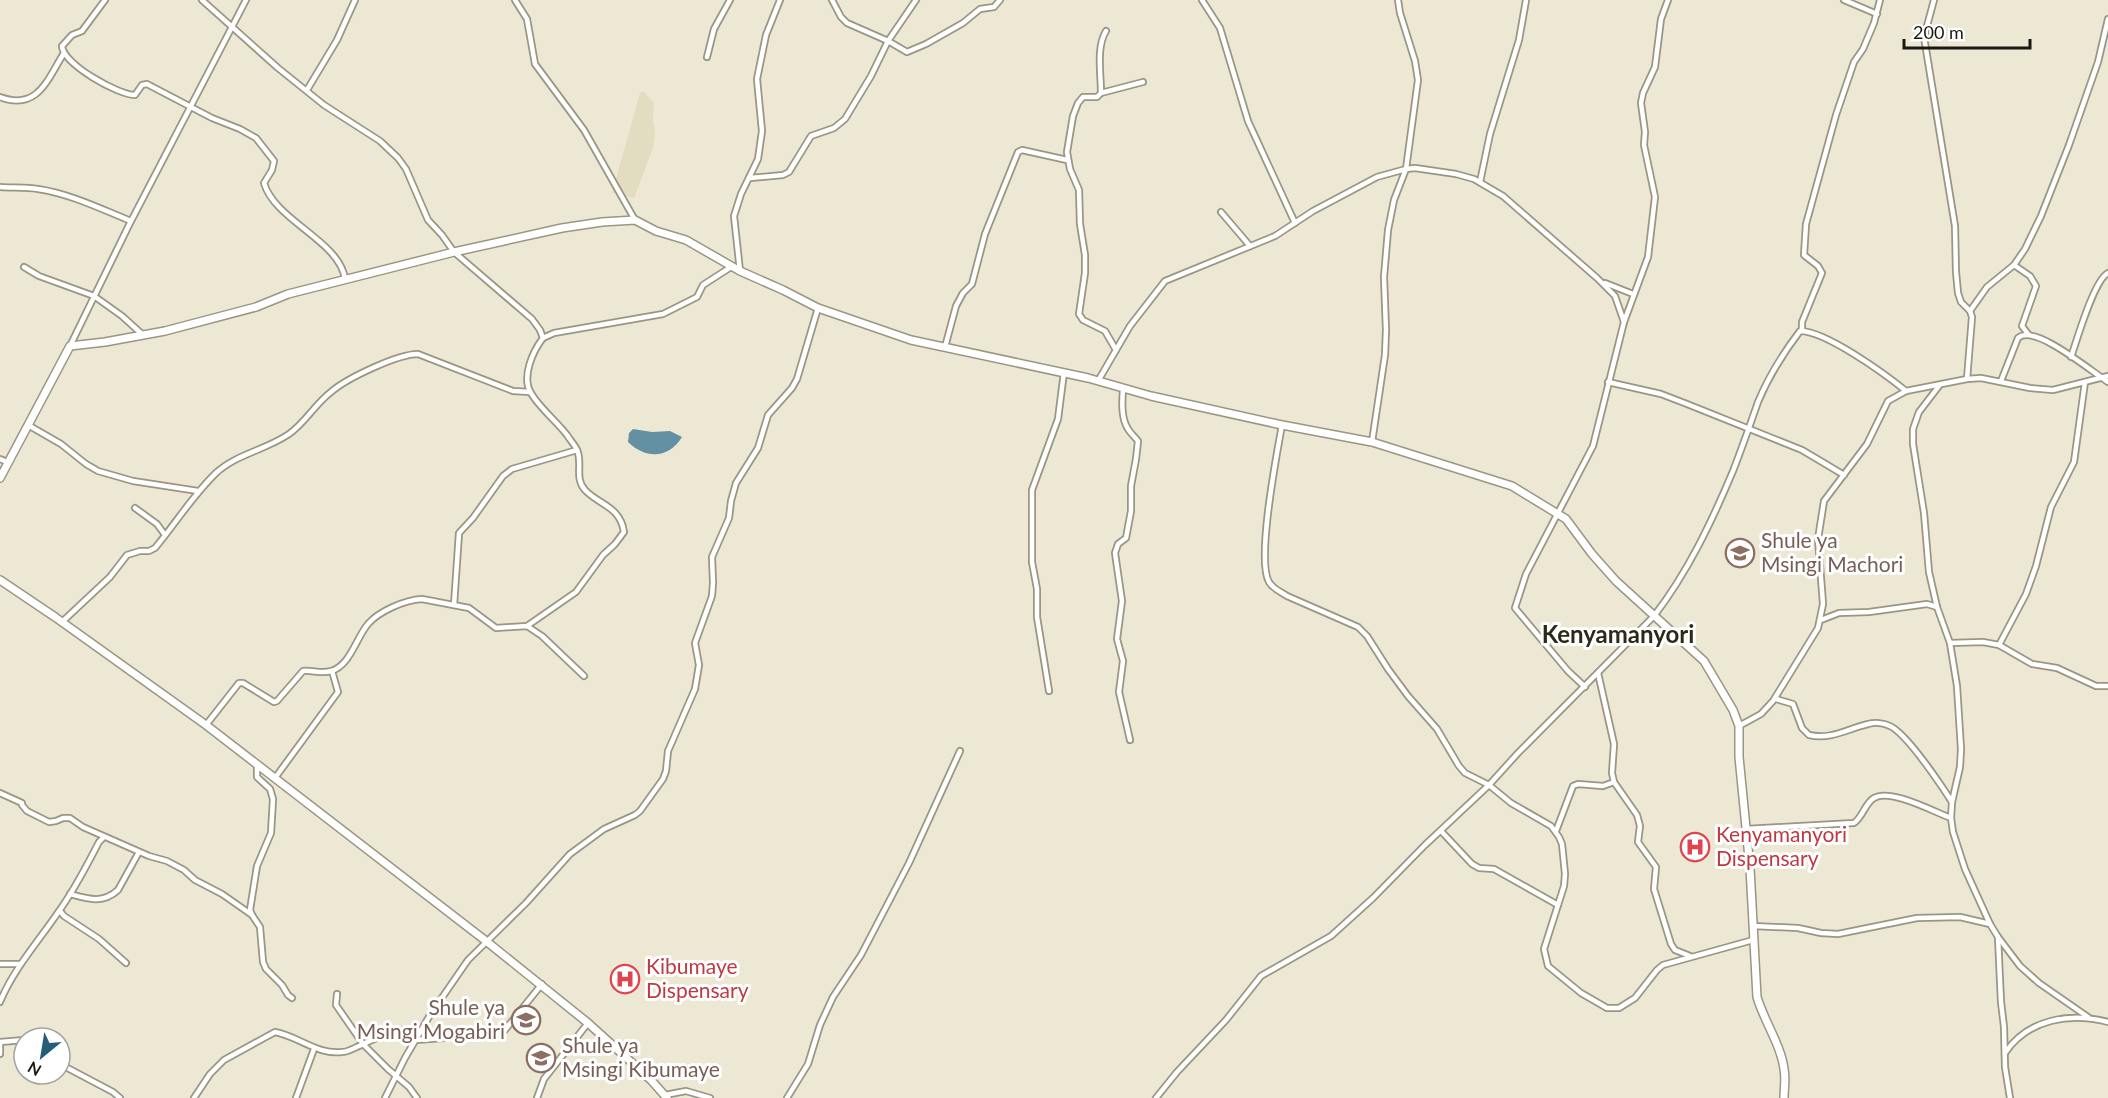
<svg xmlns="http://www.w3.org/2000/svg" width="2108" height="1098" viewBox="0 0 2108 1098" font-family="Lato,sans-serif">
	<rect width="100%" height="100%" fill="#ece8d3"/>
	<path fill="#e2ddc0" d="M 643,91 L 654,103 L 653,120 L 655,132 L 653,148 L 634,198 L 612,193 L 640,93 Z"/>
	<path fill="#6490a3" d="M 633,429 L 652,432 L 670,431 L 682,437 C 669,459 645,459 628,442 L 629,433 Z"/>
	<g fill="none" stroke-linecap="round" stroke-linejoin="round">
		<g stroke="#9a9683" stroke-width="8">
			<g id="street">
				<path d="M 105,0 L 82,31 L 72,35 L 62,46 C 63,64 118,95 135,95 L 142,85 L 147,84 L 212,118 L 240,129 L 256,138 L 274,161 L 272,170 L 264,183 C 275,221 340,241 345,279"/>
				<path d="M 202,0 L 278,68 L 324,105 L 380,141 L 398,158 L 406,169 L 428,220 L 442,235 L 454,252 L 532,319 L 540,330 L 543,338 C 533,351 521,377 531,393 C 538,406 557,422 567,435 C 570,440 575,445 577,450 C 583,463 574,478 585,490 C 599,505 620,506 624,532 L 615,544 L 603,555 L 576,592 L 527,626"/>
				<path d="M 515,0 L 527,19 L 535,64 L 584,130 L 635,220"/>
				<path d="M 832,0 L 841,17 L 847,23 L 888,41 L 907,52 L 926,44 L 963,23 L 980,9 L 994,7 L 1000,0"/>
				<path d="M 1202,0 L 1220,28 L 1248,121 L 1295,223"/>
				<path d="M 1844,0 L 1877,14"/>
				<path d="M 1934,0 L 1924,37 L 1955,226 L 1956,272 L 1958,293 L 1961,302 L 1970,311 L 1972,317 L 1967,379"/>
				<path d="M 1106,31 C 1096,47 1101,74 1101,93 L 1097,97 L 1083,97 L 1078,103 L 1073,116 L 1067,152 L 1070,169 L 1079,190 L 1080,224 L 1085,255 L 1085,273 L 1079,314 L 1083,320 L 1105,331 L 1116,350"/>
				<path d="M 707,57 L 714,29 L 730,0"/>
				<path d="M 307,90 L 337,40 L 355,0"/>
				<path d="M 1101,93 L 1143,82"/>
				<path d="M 0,97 C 38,111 47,80 64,53"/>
				<path d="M 750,178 L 783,175 L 789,172 L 811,136 L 834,128 L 845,119 L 871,76 L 888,41 L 916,0"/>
				<path d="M 1480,182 L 1490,134 L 1519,40 L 1526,0"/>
				<path d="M 0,187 C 12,188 26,187 38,189 C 71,194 101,209 131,221"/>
				<path d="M 1221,212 L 1250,246"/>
				<path d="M 2014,265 L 2030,276 L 2036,286 L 2022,326 L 2028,334"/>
				<path d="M 24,267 L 39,276 L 94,296 L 122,316 L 143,335"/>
				<path d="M 740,271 L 734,216 L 741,194 L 758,159 L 762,131 L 757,79 L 766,35 L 780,0"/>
				<path d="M 1605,283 L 1633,294"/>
				<path d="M 1970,311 L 1987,287 L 2014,265 L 2025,249 L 2041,216 L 2069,145 L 2098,62 L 2108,19"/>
				<path d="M 1802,330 L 1802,322 L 1822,273 L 1818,266 L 1804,255 L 1806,224 L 1836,115 L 1854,62 L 1863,49 L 1874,23 L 1880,0"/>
				<path d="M 543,338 L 554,333 L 663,314 L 697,297 L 703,285 L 731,267"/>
				<path d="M 70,346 L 129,225 L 246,0"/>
				<path d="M 945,347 L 956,306 L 963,293 L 972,284 L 985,234 L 1018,152 L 1022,150 L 1067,160"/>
				<path d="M 2071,357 C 2077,340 2094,280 2108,273"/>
				<path d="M 1098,381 L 1130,326 L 1165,281 L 1275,236 L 1313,211 L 1377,177 L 1406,169 L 1415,168 L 1456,174 L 1474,179 L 1503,196 L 1597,278 L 1615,296 L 1624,322"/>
				<path d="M 2001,381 L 2018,338 C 2034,323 2092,372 2108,382"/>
				<path d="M 1608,382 L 1661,394 L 1687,404 L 1802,450 L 1844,475"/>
				<path d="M 1939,386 L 1919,412 L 1913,429 L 1913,444 L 1924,513 L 1929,572 L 1937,607 L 1950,643 L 1957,686 L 1961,749 L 1960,767 L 1952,802 L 1951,818 L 1953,832 L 1965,869 L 1990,924 L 1998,937 L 2020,966 L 2039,983 L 2088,1017"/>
				<path d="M 1123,389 C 1122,402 1121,418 1128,429 C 1131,434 1135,437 1138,441 L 1136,459 L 1131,486 L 1131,511 L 1126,538 L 1118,544 L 1115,553 L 1122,601 L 1117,639 L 1123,661 L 1119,692 L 1130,740"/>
				<path d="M 28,425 L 61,444 L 86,464 L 98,471 L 133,481 L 198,491"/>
				<path d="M 1282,425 C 1277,453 1256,560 1269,582 C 1273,589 1281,592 1287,596 L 1358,627 L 1367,636 L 1388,669 L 1408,696 L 1437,729 L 1459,766 L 1465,773 L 1489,785 L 1511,803 L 1551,826 L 1559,837 L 1562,844 L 1565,874 L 1564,886 L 1544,949 L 1548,966 L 1581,993 L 1607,1008 L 1619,1008 L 1635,998 L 1657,970 L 1663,965 L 1753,940"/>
				<path d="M 1372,442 L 1385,355 L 1386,330 L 1384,277 L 1388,230 L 1394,200 L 1406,169 L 1418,80 L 1415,61 L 1400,13 L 1398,0"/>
				<path d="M 0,459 L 7,462"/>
				<path d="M 135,508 L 157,524 L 165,535"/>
				<path d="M 454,605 L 459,533 L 473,518 L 503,476 L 512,469 L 577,450"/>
				<path d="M 1821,620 L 1839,613 L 1869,612 L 1927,604 L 1937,607"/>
				<path d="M 62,622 L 110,577 L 127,555 L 140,551 L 149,551 L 155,548 C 176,523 193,495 216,473 C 236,454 266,450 289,434 C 305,423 315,404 331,392 C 347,378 398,354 418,354 L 513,391 L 530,392"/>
				<path d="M 1950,643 L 1983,642 L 1999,645 L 2032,664 L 2057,668 L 2096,686 L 2108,686"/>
				<path d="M 1999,645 L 2026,594 L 2036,566 L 2051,507 L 2074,462 L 2085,382"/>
				<path d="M 1598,673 L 1614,744 L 1612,773 L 1614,782 L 1637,815 L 1640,826 L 1638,842 L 1656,867 L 1654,889 L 1671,944 L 1675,950 L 1690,956"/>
				<path d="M 1585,687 L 1568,671 L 1515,608 L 1526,574 L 1593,446 L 1624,322 L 1648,257 L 1655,197 L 1644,145 L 1645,132 L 1641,103 L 1643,93 L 1655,67 L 1661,19 L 1668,0"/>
				<path d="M 1049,691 L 1037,617 L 1037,589 L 1032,562 L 1032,490 L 1058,419 L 1064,372"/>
				<path d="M 1776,699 L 1793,704 L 1802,728 L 1809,735 C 1831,740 1847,729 1868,724 C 1875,722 1884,723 1890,726 C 1907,734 1941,785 1952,802"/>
				<path d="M 206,725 L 239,683 L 243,683 L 274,702 L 277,701 L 303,671 C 312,670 322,674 331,671 C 350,666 356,638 368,624 C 379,611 405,600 422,599 L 469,608 L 496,628 L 527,626 L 542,636 L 584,676"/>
				<path d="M 1739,726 L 1761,714 L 1773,701 L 1818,628 L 1823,604 L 1818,539 L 1824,501 L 1867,444 L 1888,401 L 1906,391 L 1967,379 L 1981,378 L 2030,388 L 2053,390 L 2108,376"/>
				<path d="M 275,778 L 338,692 L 332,671"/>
				<path d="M 0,793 L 22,803 L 22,805 L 27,811 L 49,822 L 56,821 L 63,818 L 70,818 L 83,827 L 149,856 L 167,861 L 184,870 L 195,880 L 222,894 L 252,915 L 260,927 L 263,962 L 266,969 L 282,985 L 288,995 L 292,998"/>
				<path d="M 1746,829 L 1854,823 C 1863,817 1865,803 1874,798 C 1890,788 1934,812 1951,818"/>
				<path d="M 1441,831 L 1472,864 L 1479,868 L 1494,869 L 1558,905"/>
				<path d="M 1556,831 L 1573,786 L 1578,784 L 1603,786 L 1614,782"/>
				<path d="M 70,894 C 88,899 103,904 118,890 L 139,852"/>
				<path d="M 60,911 L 64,916 L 99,939 L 126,963"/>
				<path d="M 252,915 L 250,910 L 257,866 L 271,833 L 273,799 L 270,789 L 257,777 L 257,764"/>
				<path d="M 1753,926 L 1798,928 L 1821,933 L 1838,934 L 1917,918 L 1960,917 L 1990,924"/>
				<path d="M 1998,937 L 2001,1002 L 2004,1027 L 2005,1067 L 2010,1098"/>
				<path d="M 0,964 L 20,964"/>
				<path d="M 337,994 L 336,1005 L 363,1044 L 388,1069 L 409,1087 L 417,1098"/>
				<path d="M 0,1002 C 14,968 39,941 59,911 C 75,889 87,865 99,842 L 104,837"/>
				<path d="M 416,1040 L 497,1034 L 504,1031 L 542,984"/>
				<path d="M 0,1042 L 24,1040"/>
				<path d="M 0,1042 L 0,1054"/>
				<path d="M 2005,1053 C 2028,1019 2070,1012 2108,1022"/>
				<path d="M 60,1064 L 113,1092 L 120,1098"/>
				<path d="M 665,1095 L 686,1091 L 710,1098"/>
				<path d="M 194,1098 L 210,1074 L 224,1060 L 275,1032 C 298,1036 317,1055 342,1052 C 348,1052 354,1048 359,1046 C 383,1035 395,1027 422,1031"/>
				<path d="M 296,1098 L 314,1049"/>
				<path d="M 385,1098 L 405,1058 L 430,1015 L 468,960 L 526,903 L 570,854 L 604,829 L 635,815 L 640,811 L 663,779 L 666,771 L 668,751 L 695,689 L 699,665 L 695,643 L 712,596 L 713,583 L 712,557 L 729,518 L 731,501 L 736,483 L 758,448 L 768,415 L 792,388 L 797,379 L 818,308"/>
				<path d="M 537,1098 L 544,1079 L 588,1023"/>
				<path d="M 787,1098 L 808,1064 L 820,1025 L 833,997 L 861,955 L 909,863 L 960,751"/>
				<path d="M 1156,1098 L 1177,1072 L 1226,1020 L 1261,976 L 1331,936 L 1373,898 L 1425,845 L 1489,785 L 1518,753 L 1654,616 C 1688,572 1712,521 1733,471 C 1742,448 1750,425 1758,402 C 1768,378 1784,352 1800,331 C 1826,331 1885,374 1906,391"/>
			</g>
		</g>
		<g stroke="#9a9683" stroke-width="10">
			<g id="secondary">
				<path d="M 0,478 L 70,346 L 105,342 L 165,331 L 256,307 L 288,294 L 454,252 L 562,228 L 602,222 L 635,220 L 656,231 L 686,240 L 740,271 L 783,290 L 818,308 L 911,340 L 1088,378 L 1151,396 L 1282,425 L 1372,442 L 1512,486 L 1566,519 L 1592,554 L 1616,581 L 1704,661 L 1733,710 L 1739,726 L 1739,757 L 1750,868 L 1757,997 C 1764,1021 1781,1045 1784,1069 C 1786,1078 1784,1089 1784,1098"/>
				<path d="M 0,580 L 55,617 L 206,725 L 486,941 L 588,1023 L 651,1080 L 667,1098"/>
			</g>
		</g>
		<use href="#street" stroke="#fff" stroke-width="4.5"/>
		<use href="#secondary" stroke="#fff" stroke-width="7"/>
	</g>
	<defs>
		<g id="school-ring" transform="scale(1.5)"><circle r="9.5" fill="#fff" stroke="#8d6e63" stroke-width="1.5"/><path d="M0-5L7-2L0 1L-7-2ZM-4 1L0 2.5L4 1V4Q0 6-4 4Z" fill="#8d6e63"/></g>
		<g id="hospital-ring" transform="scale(1.5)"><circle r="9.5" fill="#fff" stroke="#e0444e" stroke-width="1.5"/><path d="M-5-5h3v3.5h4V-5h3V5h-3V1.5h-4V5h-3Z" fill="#e0444e"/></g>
	</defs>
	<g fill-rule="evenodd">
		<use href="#school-ring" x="1740" y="553"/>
		<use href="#hospital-ring" x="1695" y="847"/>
		<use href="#hospital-ring" x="625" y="979"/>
		<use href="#school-ring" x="526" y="1020"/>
		<use href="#school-ring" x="541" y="1058"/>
	</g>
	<g text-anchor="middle" stroke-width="6" stroke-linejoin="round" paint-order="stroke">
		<g font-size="21" fill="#785e54" stroke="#fff" text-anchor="start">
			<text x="1761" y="548">Shule ya<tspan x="1761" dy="24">Msingi Machori</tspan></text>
			<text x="505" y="1015" text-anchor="end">Shule ya<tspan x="505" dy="24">Msingi Mogabiri</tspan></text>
			<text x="562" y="1053">Shule ya<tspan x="562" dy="24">Msingi Kibumaye</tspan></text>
		</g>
		<g font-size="21" fill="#be3a42" stroke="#fff" text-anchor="start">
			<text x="1716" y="842">Kenyamanyori<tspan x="1716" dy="24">Dispensary</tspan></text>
			<text x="646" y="974">Kibumaye<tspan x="646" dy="24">Dispensary</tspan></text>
		</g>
		<g font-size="24" font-weight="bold" fill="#2d2919" stroke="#fff">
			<text x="1618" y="643">Kenyamanyori</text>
		</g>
	</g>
	<g transform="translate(42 1056) rotate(210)"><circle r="28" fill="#ffffff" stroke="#a3a3a0" stroke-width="1.5"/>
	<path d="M0-4.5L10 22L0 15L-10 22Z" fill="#245d77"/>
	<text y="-9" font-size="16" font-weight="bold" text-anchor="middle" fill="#1a1911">N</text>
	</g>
	<path d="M1904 39v9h126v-9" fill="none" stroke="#1a1911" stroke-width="3"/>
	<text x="1913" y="39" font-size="18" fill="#1a1911" stroke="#ffffff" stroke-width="4.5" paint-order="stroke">200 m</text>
</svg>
